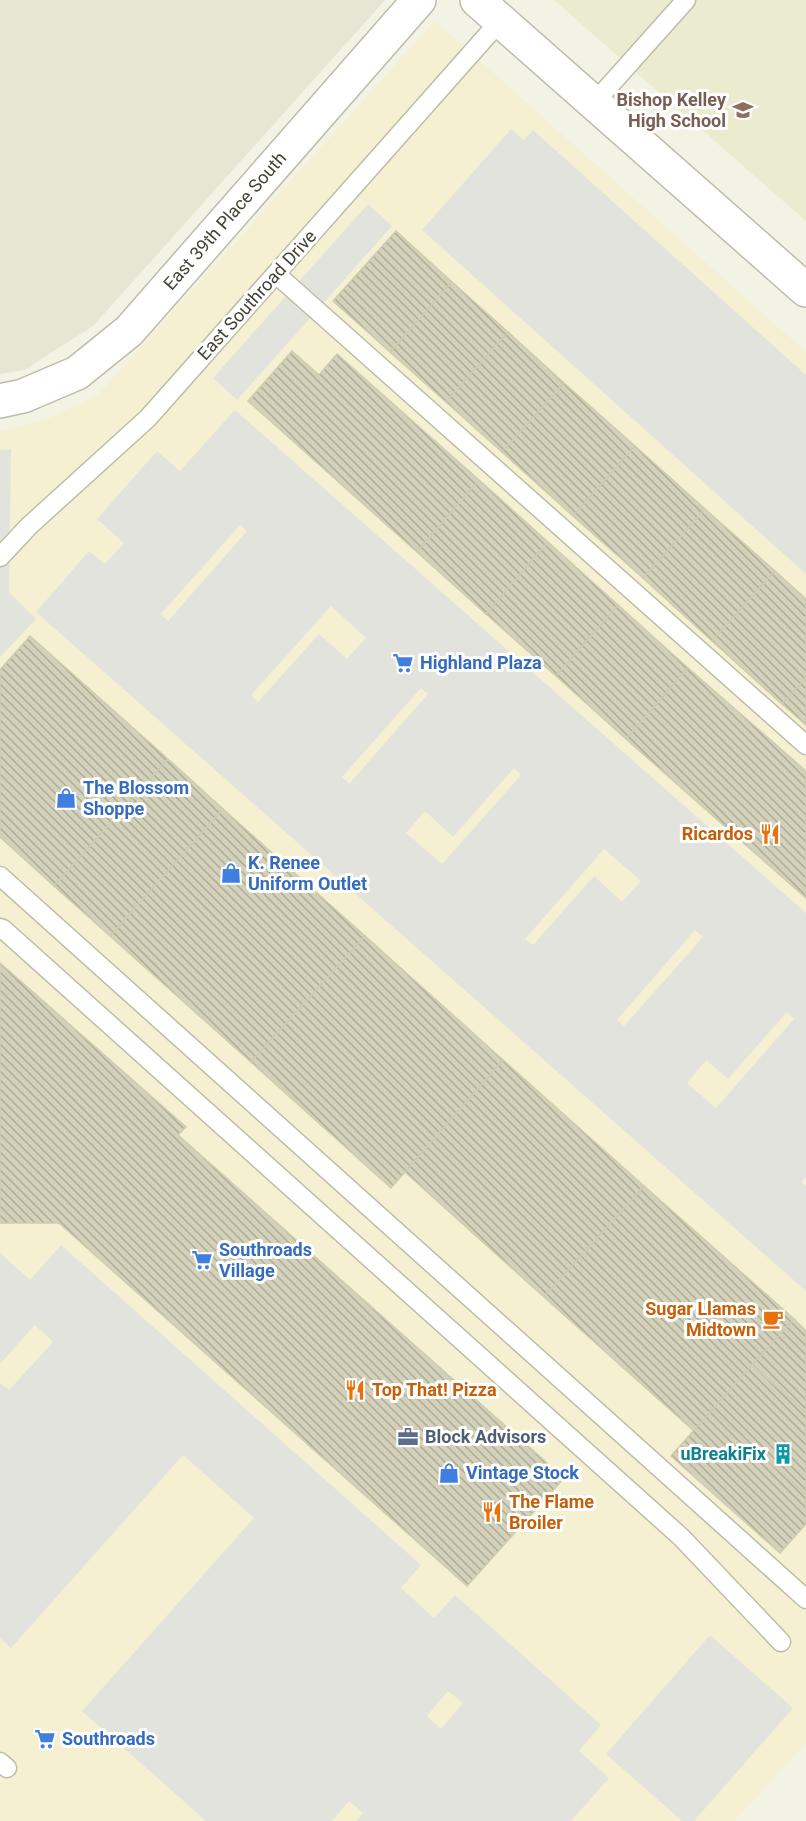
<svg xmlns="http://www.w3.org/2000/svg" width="806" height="1821" viewBox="0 0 806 1821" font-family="Roboto,sans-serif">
	<defs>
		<pattern id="building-back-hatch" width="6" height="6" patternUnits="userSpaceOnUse" patternTransform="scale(1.5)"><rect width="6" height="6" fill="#d4d1bb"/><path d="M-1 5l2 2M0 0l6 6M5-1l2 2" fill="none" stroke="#aeab99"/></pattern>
	</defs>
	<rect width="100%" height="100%" fill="#f2f2e5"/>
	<path fill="#e6e6d4" d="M 0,0 L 385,0 L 93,326 L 24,370 L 0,374 Z"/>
	<path fill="#f4f0d1" d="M 435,21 L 806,352 L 806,1743 L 734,1821 L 0,1821 L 0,431 L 45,420 L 98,395 Z"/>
	<path fill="#ebebcf" d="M 554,0 L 806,0 L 806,221 Z"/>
	<g fill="#e3e3dd" fill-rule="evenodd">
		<path d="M 511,129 L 524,140 L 533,130 L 806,375 L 806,574 L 422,230 Z"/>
		<path d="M 368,204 L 392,226 L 237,400 L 213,378 Z"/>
		<path d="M 235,410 L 806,913 L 806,1177 L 801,1182 L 806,1186 L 806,1291 L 36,612 L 89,551 L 105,564 L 124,543 L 97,519 L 157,451 L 180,471 ZM 240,525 L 247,531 L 168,621 L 161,614 ZM 331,606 L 366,638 L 347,659 L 319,634 L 258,702 L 251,695 ZM 421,688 L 428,694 L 349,784 L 342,777 ZM 514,768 L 521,775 L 442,864 L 406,833 L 425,811 L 453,837 ZM 604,849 L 641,881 L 622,902 L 594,876 L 533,945 L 525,939 ZM 695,930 L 703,937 L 624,1026 L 617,1020 ZM 787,1012 L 794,1019 L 716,1108 L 687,1083 L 706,1060 L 728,1079 Z"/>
		<path d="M 11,449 L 9,592 L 36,619 L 0,657 L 0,450 Z"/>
		<path d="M 61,1245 L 421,1565 L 401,1588 L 434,1618 L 455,1595 L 601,1725 L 579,1751 L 609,1778 L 571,1821 L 357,1821 L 363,1813 L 349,1801 L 332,1821 L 206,1821 L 82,1711 L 254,1518 L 183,1455 L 11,1648 L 0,1638 L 0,1383 L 9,1390 L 53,1342 L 35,1325 L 0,1364 L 0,1253 L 30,1280 ZM 448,1691 L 463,1703 L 441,1729 L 427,1716 Z"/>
		<path d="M 710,1635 L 793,1708 L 694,1821 L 682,1821 L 606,1754 Z"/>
	</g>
	<g fill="url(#building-back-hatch)" stroke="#ceccae" stroke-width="1.5">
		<path d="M 396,231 L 452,282 L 390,352 L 333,301 Z"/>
		<path d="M 452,282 L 508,332 L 446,402 L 390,352 Z"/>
		<path d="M 508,332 L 564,383 L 502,452 L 446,402 Z"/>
		<path d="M 292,351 L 319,375 L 337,354 L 479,480 L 417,552 L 248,401 Z"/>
		<path d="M 564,383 L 635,446 L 573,516 L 502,452 Z"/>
		<path d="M 635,446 L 705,509 L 643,578 L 573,516 Z"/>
		<path d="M 479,480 L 548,542 L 486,614 L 417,552 Z"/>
		<path d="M 705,509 L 775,571 L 712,641 L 643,578 Z"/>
		<path d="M 548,542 L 618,605 L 556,676 L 486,614 Z"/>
		<path d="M 775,571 L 806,599 L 806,678 L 782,704 L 712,641 Z"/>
		<path d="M 618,605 L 688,668 L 626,739 L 556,676 Z"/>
		<path d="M 30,636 L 168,759 L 54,886 L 0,837 L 0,670 Z"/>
		<path d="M 688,668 L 806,771 L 806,898 L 626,739 Z"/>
		<path d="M 806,678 L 806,725 L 782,704 Z"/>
		<path d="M 168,759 L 223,809 L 110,936 L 54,886 Z"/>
		<path d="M 223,809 L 365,936 L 251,1062 L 110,936 Z"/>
		<path d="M 365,936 L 503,1060 L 391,1188 L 251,1062 Z"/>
		<path d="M 0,963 L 186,1127 L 178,1135 L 564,1478 L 467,1586 L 59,1223 L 0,1223 Z"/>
		<path d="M 503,1060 L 644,1186 L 544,1297 L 405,1172 Z"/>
		<path d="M 644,1186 L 794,1319 L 694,1431 L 544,1297 Z"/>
		<path d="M 794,1319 L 806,1331 L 806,1413 L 752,1365 Z"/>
		<path d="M 752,1365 L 806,1413 L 806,1495 L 712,1410 Z"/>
		<path d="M 712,1410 L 806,1495 L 806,1524 L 780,1553 L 671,1456 Z"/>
	</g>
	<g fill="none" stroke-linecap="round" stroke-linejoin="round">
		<g stroke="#bdbda8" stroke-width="21">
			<g id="service">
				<path d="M 594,103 L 686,0"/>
				<path d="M 276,274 L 806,745"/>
				<path d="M 0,557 L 29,526 L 148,418 L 500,21"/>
				<path d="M 0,876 L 806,1599"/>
				<path d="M 0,928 L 3,929 L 681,1537 L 781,1642"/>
				<path d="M 0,1762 L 7,1768"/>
			</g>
		</g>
		<g stroke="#bdbda8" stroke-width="36">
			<path id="minor" d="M 0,401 L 23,396 L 77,373 L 129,331 L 419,0"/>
		</g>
		<g stroke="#bdbda8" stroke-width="36">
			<path id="tertiary" d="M 477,0 L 806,290"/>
		</g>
		<use href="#service" stroke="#fff" stroke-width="18"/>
		<use href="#minor" stroke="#fff" stroke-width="33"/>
		<use href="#tertiary" stroke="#fff" stroke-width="33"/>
	</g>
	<defs>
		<g id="school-bare" transform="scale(1.62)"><path d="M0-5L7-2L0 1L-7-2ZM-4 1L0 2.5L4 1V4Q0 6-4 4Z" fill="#8d6e63" stroke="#fff" stroke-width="2.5" paint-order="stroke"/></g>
		<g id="supermarket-bare" transform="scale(1.62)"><path d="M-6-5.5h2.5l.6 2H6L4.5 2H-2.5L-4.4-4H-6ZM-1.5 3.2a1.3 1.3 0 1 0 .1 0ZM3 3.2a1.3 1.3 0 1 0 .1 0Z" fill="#3f7fe0" stroke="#fff" stroke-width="2.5" paint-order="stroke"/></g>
		<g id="shop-bare" transform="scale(1.62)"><path d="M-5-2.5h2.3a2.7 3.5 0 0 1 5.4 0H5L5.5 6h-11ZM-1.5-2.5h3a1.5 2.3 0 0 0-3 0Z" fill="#3f7fe0" stroke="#fff" stroke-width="2.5" paint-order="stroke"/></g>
		<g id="restaurant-bare" transform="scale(1.62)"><path d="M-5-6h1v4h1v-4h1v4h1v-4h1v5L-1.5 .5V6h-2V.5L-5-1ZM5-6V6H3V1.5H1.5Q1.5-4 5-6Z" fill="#e8710a" stroke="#fff" stroke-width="2.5" paint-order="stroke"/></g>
		<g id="cafe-bare" transform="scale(1.62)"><path d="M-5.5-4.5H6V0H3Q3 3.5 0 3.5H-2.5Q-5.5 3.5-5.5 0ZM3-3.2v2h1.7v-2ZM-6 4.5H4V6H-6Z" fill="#e8710a" stroke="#fff" stroke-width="2.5" paint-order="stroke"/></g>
		<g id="office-bare" transform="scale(1.62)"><path d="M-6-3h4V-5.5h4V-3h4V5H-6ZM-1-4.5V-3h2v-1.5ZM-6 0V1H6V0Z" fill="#5c6f8a" stroke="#fff" stroke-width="2.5" paint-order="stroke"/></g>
		<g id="building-bare" transform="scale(1.62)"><path d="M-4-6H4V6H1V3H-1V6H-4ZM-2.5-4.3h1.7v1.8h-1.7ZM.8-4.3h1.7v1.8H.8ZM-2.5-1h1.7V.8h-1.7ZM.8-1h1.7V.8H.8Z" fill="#0f9aa8" stroke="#fff" stroke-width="2.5" paint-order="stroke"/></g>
	</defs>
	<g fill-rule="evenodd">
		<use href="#school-bare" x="743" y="110"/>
		<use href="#supermarket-bare" x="403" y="663"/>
		<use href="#shop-bare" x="66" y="798"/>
		<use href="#restaurant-bare" x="770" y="834"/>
		<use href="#shop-bare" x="231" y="873"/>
		<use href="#supermarket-bare" x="202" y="1260"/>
		<use href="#cafe-bare" x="773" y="1319"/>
		<use href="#restaurant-bare" x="355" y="1390"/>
		<use href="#office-bare" x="408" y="1437"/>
		<use href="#building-bare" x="783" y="1454"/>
		<use href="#shop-bare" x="449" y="1473"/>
		<use href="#restaurant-bare" x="492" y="1512"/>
		<use href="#supermarket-bare" x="45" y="1739"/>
	</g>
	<g text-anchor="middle" stroke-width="6" stroke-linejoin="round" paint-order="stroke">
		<g font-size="18" font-weight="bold" fill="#785e54" stroke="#fff" text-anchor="end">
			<text x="726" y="106">Bishop Kelley<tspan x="726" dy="21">High School</tspan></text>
		</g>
		<g font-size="18" fill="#454335" stroke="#fff">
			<text transform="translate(225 221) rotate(-49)" y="6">East 39th Place South</text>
			<text transform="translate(257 295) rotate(-48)" y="6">East Southroad Drive</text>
		</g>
		<g font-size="18" font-weight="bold" fill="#366cbe" stroke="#fff" text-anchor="start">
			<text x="420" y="669">Highland Plaza</text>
			<text x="83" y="794">The Blossom<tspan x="83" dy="21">Shoppe</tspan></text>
			<text x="248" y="869">K. Renee<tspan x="248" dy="21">Uniform Outlet</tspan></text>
			<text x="219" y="1256">Southroads<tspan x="219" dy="21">Village</tspan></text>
			<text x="466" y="1479">Vintage Stock</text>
			<text x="62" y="1745">Southroads</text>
		</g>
		<g font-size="18" font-weight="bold" fill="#c56008" stroke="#fff" text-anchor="end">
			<text x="753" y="840">Ricardos</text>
			<text x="756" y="1315">Sugar Llamas<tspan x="756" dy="21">Midtown</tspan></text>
			<text x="372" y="1396" text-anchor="start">Top That! Pizza</text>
			<text x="509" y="1508" text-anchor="start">The Flame<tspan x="509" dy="21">Broiler</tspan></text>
		</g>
		<g font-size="18" font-weight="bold" fill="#4e5e75" stroke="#fff" text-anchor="start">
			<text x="425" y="1443">Block Advisors</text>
		</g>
		<g font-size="18" font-weight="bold" fill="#0d838f" stroke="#fff" text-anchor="end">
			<text x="766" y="1460">uBreakiFix</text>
		</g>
	</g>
</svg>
